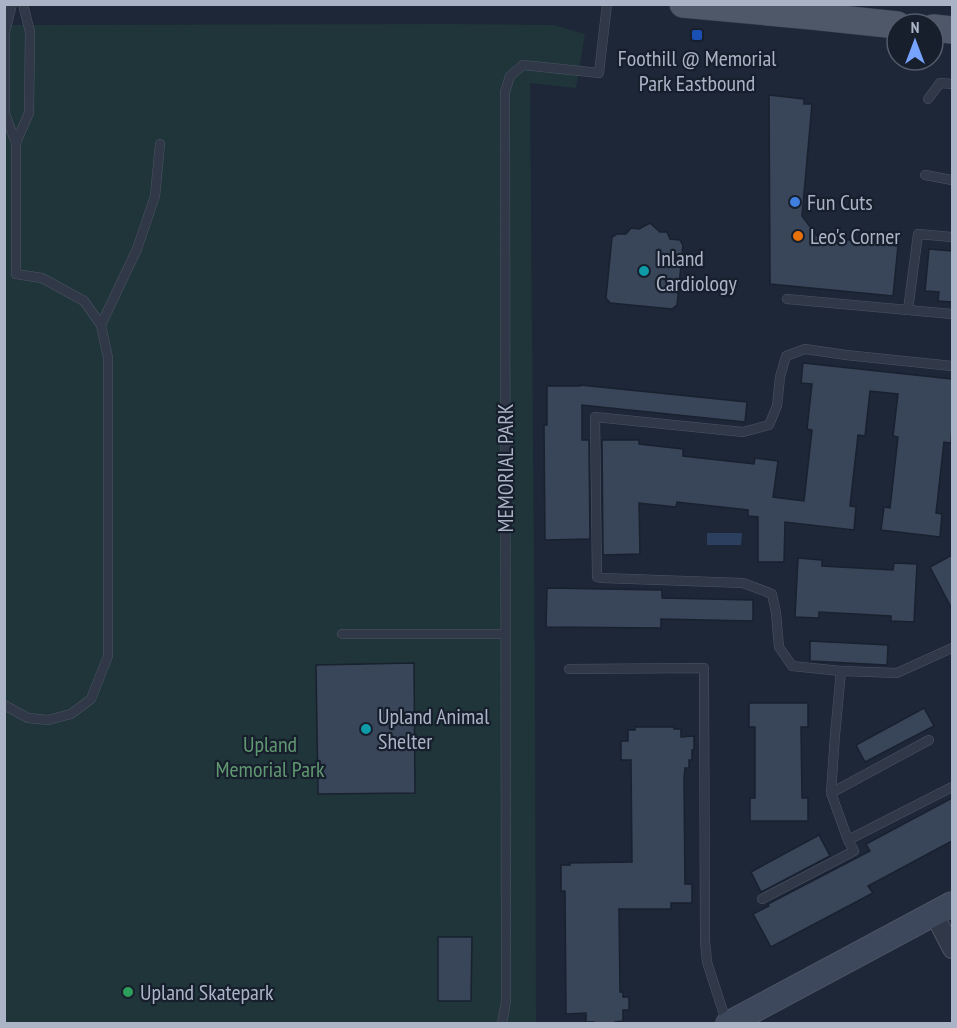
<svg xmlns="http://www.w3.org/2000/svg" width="957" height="1028" viewBox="0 0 957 1028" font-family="'PT Sans Narrow',sans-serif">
	<rect width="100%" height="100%" fill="#1d2738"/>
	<path fill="#1f3539" d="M 450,24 L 553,25 L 585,34 L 576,88 L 530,83 L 535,686 L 536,1023 L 5,1023 L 4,25 Z"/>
	<path fill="#2d3f5f" d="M 707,533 L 742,533 L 741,545 L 707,545 Z"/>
	<g fill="#394559" stroke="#19212f" stroke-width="1.5">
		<path d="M 769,95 L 804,99 L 804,104 L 812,104 L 802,216 L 817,236 L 898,246 L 893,296 L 770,284 Z"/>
		<path d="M 650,223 L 660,232 L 667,232 L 670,239 L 680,240 L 683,245 L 677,305 L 672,309 L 610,303 L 606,298 L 612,237 L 617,234 L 626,234 L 631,228 L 639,229 Z"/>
		<path d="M 929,249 L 952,251 L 952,302 L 938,301 L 939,292 L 925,291 Z"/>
		<path d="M 803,363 L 952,379 L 952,428 L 951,443 L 944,442 L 936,513 L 942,514 L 940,537 L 881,530 L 884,507 L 890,508 L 898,437 L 893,436 L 898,394 L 870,391 L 865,436 L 858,435 L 850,506 L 856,507 L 854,530 L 785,522 L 784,562 L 758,562 L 758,517 L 748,516 L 748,510 L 677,502 L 676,507 L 639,503 L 640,554 L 603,555 L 602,440 L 639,440 L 639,444 L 683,449 L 683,456 L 754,464 L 755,458 L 778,461 L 773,497 L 804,501 L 812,430 L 807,429 L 812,384 L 801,383 Z"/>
		<path d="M 580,385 L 747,402 L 745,422 L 582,405 L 582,440 L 589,440 L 590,539 L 545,540 L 544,425 L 547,425 L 547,386 L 580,386 Z"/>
		<path d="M 952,555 L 952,609 L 930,567 Z"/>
		<path d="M 798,558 L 822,560 L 822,566 L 893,570 L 894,563 L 917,564 L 914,622 L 891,621 L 891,616 L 819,612 L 819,618 L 795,617 Z"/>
		<path d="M 547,588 L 662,590 L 662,598 L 753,600 L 753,621 L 661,619 L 661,628 L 546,627 Z"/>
		<path d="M 810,641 L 888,645 L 887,665 L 810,661 Z"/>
		<path d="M 414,663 L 415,793 L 318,794 L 316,665 Z"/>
		<path d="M 749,703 L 808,703 L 808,727 L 801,727 L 802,798 L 808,798 L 808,821 L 750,821 L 750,798 L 755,798 L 755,727 L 749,727 Z"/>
		<path d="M 924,708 L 934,726 L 865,762 L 856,745 Z"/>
		<path d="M 635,727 L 674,727 L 674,729 L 681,729 L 681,737 L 694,736 L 694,750 L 692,750 L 692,760 L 689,760 L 689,768 L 685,768 L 684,778 L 685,884 L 692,884 L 692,903 L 671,903 L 671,909 L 619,909 L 620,992 L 623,992 L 623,997 L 629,997 L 629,1010 L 623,1010 L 623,1021 L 615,1022 L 615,1023 L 594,1023 L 594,1022 L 586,1022 L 586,1013 L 566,1014 L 565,891 L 561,891 L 561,865 L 570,865 L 569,863 L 632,862 L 631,760 L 621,760 L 621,741 L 628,741 L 628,730 L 635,730 Z"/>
		<path d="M 952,798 L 952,841 L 868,886 L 873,893 L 771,947 L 753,914 L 769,906 L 768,904 L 870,851 L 866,844 Z"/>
		<path d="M 819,835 L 830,856 L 761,892 L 751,872 Z"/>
		<path d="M 438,937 L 472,937 L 471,1001 L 438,1001 Z"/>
	</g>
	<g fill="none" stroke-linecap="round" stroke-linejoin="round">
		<g stroke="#4c5464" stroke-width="10">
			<g id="lane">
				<path d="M 928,99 L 940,83 L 952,84"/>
				<path d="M 16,143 L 29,113 L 30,32 L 23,4"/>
				<path d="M 925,175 L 952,180"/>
				<path d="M 787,299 L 952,314"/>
				<path d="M 908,310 L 918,234 L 952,237"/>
				<path d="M 101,325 L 137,249 L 155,196 L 160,144"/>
				<path d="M 952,366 L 846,355 L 805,349 L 786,356 L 780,377 L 777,406 L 769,425 L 743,432 L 595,417 L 597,577 L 602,578 L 743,583 L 772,594 L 776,613 L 779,647 L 792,666 L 841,671 L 897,673 L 952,648"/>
				<path d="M 342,634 L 505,634"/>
				<path d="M 569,669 L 704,668 L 705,941 L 707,962 L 727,1024"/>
				<path d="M 841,671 L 835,735 L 831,793 L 848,840 L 952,787"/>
				<path d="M 4,705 L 28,718 L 48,720 L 71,714 L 91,699 L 108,656 L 108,358 L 101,325 L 84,301 L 42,278 L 16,274 L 16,143 L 5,114 L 5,32 L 12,4"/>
				<path d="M 831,793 L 929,740"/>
				<path d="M 762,899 L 854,851 L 848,840"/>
				<path d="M 502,1024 L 506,1001 L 505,92 L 510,76 L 523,65 L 599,73 L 607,4"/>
			</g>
		</g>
		<g stroke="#4c5464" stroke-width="20">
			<path id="street" d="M 934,914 L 952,949"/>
		</g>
		<g stroke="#4c5464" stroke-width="26">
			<path id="secondary" d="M 728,1024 L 952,904"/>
		</g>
		<g stroke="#3b4352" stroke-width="28">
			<g id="primary">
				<path d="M 683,4 L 812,16 L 897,25"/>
				<path d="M 933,28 L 952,30"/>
			</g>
		</g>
		<use href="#lane" stroke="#313949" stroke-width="9"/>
		<use href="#street" stroke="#313949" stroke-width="18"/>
		<use href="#secondary" stroke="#3e485c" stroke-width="24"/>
		<use href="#primary" stroke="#4e5869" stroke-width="27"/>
	</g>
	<rect fill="#1a4fb4" stroke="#171f2d" stroke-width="2" x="691" y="29" width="12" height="12" rx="3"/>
	<circle fill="#3f7fe0" stroke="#171f2d" stroke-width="2" cx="795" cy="202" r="6"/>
	<circle fill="#e8710a" stroke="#171f2d" stroke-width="2" cx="798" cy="236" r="6"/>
	<g fill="#0f9aa8" stroke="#171f2d" stroke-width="2">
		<circle cx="644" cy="271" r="6"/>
		<circle cx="366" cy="729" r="6"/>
	</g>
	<circle fill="#2e9e5b" stroke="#171f2d" stroke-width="2" cx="128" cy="992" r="6"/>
	<g text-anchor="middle" stroke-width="4.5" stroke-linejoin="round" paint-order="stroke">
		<g font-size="22" fill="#abb4c6" stroke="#171f2d" text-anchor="start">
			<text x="697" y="66" text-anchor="middle">Foothill @ Memorial<tspan x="697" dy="25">Park Eastbound</tspan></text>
			<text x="807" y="210">Fun Cuts</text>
			<text x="810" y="244">Leo's Corner</text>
			<text x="656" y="266">Inland<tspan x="656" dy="25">Cardiology</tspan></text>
			<text x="378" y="724">Upland Animal<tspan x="378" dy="25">Shelter</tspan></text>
			<text x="140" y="1000">Upland Skatepark</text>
		</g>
		<g font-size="22" fill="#abb4c6" stroke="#171f2d">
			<text transform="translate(505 468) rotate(-90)" y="8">MEMORIAL PARK</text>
		</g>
		<g font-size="22" fill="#609871" stroke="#171f2d">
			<text x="270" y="752">Upland<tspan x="270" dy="25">Memorial Park</tspan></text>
		</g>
	</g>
	<rect width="957" height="1028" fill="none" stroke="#abb4c6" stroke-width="12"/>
	<g transform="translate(915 42)"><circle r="28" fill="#171f2d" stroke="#525b6a" stroke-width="1.5"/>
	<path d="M0-4.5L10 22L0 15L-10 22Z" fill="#77a3ff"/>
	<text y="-9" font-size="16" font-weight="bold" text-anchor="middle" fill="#abb4c6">N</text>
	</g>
</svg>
